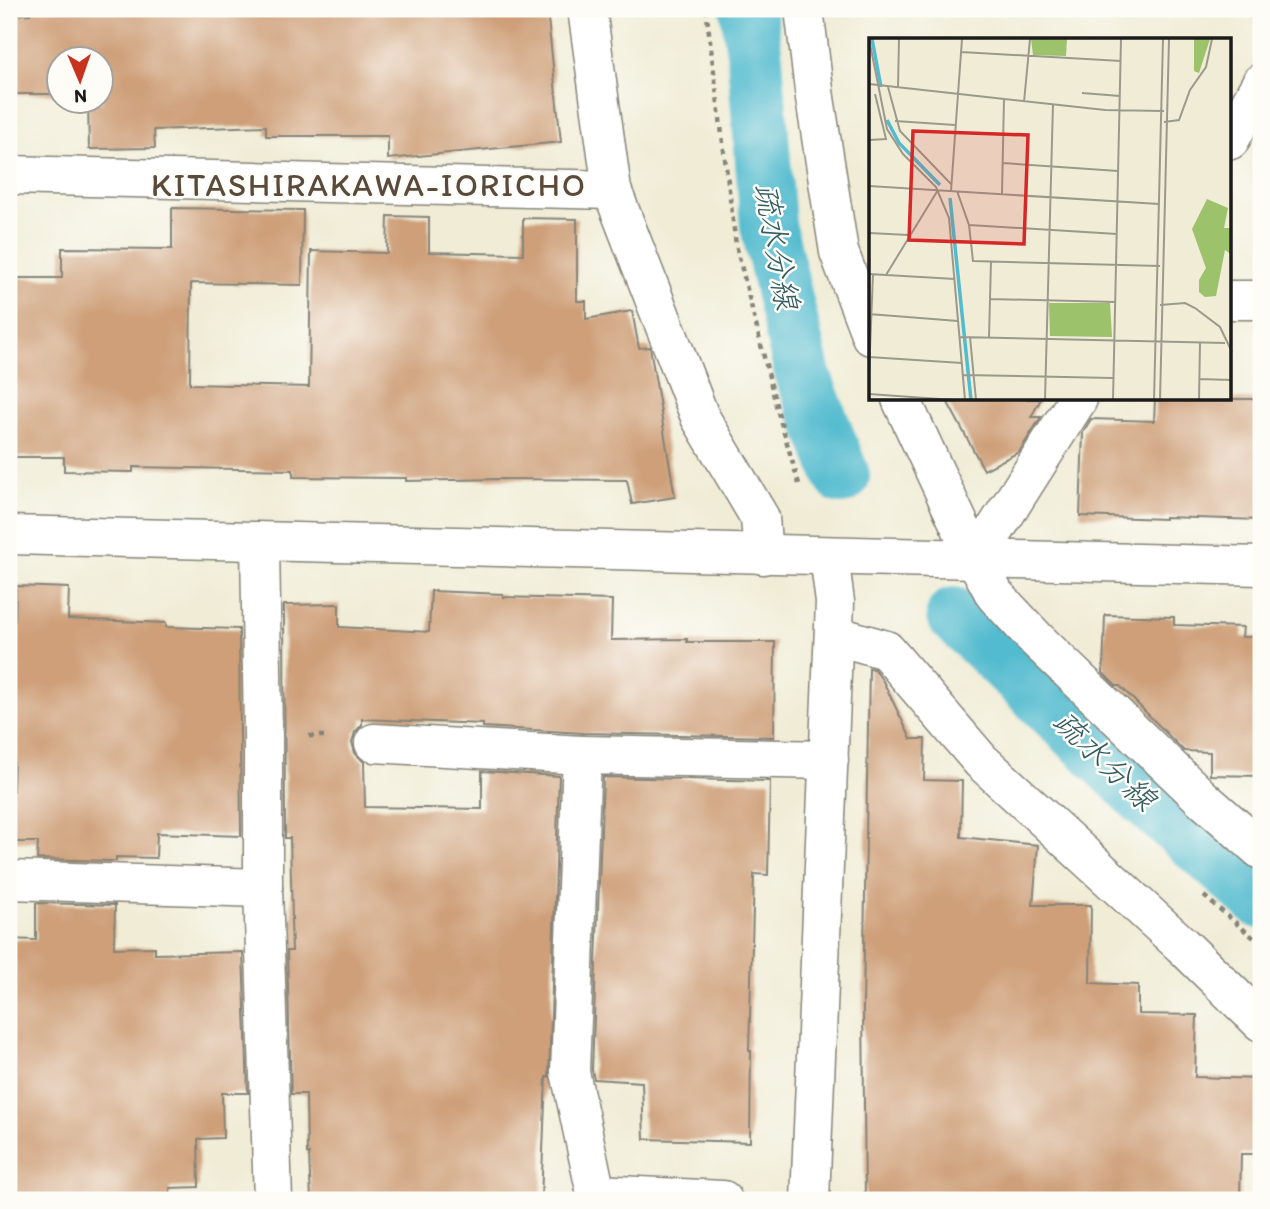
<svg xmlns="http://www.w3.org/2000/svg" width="1270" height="1209" viewBox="0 0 1270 1209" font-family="Itim,'Klee One',sans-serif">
	<rect width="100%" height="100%" fill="#fdfcf7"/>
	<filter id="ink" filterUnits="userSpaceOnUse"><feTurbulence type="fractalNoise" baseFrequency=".0143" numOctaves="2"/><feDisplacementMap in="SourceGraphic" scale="14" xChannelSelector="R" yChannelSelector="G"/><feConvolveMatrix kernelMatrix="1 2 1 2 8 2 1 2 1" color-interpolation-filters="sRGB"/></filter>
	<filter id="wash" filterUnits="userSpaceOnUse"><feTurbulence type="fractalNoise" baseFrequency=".00686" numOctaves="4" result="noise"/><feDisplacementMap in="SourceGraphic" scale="28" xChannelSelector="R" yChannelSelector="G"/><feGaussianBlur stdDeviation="1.57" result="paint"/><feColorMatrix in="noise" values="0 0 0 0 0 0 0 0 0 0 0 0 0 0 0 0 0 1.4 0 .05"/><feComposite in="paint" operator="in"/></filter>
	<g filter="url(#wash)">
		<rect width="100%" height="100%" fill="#f0ecd6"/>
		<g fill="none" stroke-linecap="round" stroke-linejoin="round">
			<g stroke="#52bbcf" stroke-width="56">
				<path d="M 748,9 L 755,59 L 768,225 L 803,376 L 842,476"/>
				<path d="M 954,615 L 1157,810 L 1261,901"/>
			</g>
		</g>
		<g id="blocks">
			<g fill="#ce9f78">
				<path d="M 60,9 L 547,9 L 561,142 L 388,159 L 388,136 L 266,136 L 266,126 L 154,130 L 155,148 L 89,149 L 88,102 L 102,102 L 102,60 L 60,60 L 60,94 L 9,94 L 9,15 L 30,14 L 30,10 Z"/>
				<path d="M 172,208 L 303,210 L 302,285 L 191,283 L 190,384 L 309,387 L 311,251 L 387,253 L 388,216 L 429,217 L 429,252 L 523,254 L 523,218 L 577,219 L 577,301 L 586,301 L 586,319 L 632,311 L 639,348 L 650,347 L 675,497 L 632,504 L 627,480 L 500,479 L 406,481 L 406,478 L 293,477 L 293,470 L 133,467 L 133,472 L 64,471 L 64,457 L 9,457 L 9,278 L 62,278 L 62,248 L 172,249 Z"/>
				<path d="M 946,399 L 1041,399 L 1031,417 L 1041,417 L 1019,452 L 984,470 Z"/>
				<path d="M 1155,399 L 1261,399 L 1261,520 L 1165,517 L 1165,519 L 1080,516 L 1083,432 L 1091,419 L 1154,421 Z"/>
				<path d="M 16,586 L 69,588 L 68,619 L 166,623 L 166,627 L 239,629 L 241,836 L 157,833 L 156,858 L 116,857 L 116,861 L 37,859 L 38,842 L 11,842 L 16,700 L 9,700 L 9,621 L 15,621 Z"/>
				<path d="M 431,591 L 503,594 L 503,597 L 612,600 L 611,640 L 687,639 L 687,642 L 775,642 L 774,737 L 583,733 L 483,727 L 483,724 L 362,719 L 362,725 L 355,732 L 352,742 L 355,753 L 364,762 L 365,807 L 482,809 L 482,771 L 559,776 L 549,1077 L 546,1077 L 541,1200 L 311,1200 L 309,1154 L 307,1154 L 306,1094 L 291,1094 L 287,951 L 292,951 L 291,919 L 292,919 L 290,838 L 285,838 L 284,605 L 339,604 L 339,627 L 429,632 Z"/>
				<path d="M 1105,615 L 1174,617 L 1174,625 L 1243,627 L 1242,637 L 1261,637 L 1261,776 L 1210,775 L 1210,752 L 1184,751 L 1120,686 L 1116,686 L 1103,673 Z"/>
				<path d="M 869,668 L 874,669 L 883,681 L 911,739 L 925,739 L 924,780 L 962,781 L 961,837 L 1038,845 L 1033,905 L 1091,905 L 1090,983 L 1138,985 L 1138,1014 L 1197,1015 L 1195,1077 L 1261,1079 L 1261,1154 L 1241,1154 L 1240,1200 L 865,1200 L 863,1006 Z"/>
				<path d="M 603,777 L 770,781 L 768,875 L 754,874 L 749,1051 L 751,1051 L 750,1142 L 644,1139 L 642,1082 L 594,1079 L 592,1070 Z"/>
				<path d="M 36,903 L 115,905 L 114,948 L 155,947 L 155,954 L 243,952 L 248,1093 L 222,1093 L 223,1138 L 198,1139 L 199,1187 L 170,1188 L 170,1200 L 9,1200 L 9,939 L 36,940 Z"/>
			</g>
		</g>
	</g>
	<g filter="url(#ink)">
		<use href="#blocks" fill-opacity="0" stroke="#868479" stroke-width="2"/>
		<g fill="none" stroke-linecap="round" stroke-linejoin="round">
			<g stroke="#868479" stroke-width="41">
				<g id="minor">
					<path d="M 587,9 L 612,190 L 700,417 L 760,518 L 763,555"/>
					<path d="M 804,9 L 815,98 L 839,252 L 871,336"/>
					<path d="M 1230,140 L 1261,83"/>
					<path d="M 9,175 L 612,190"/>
					<path d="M 1230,300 L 1261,300"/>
					<path d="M 901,399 L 976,560 L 995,595 L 1037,640 L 1203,799 L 1261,850"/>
					<path d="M 9,535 L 1261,566"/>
					<path d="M 260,542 L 263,736 L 263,888 L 273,1200"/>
					<path d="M 976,560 L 1078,399"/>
					<path d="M 834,635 L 886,650 L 981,761 L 1182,945 L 1261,1022"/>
					<path d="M 374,743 L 582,755"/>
					<path d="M 9,880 L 263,888"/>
					<path d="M 596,1194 L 723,1200"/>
					<path d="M 595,1200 L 596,1194 L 570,1072 L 582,755 L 829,760"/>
					<path d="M 810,1200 L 835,602 L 829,556"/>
				</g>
			</g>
			<g stroke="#868479" stroke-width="4.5" stroke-dasharray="5 5" stroke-linecap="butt">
				<path d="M 706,9 L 736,245 L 777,409 L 799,484"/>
				<path d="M 309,736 L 328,736"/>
				<path d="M 1204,896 L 1261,944"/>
			</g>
			<use href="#minor" stroke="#fff" stroke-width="38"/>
		</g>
	</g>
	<g text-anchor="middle" stroke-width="5" stroke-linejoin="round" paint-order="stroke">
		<g font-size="32" letter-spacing="2" fill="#5a4a3c" stroke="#fdfcf7">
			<text x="369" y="196">KITASHIRAKAWA-IORICHO</text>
		</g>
		<g font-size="32" font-style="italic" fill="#325c64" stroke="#fdfcf7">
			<text transform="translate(777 246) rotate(80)" y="11">疏水分線</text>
			<text transform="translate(1105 760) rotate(44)" y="11">疏水分線</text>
		</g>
	</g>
	<g transform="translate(869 38)">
		<rect width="362" height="362" fill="#f0ecd6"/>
		<path d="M 325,1 L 341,1 L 330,35 L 325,33 ZM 338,161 L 359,170 L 355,190 L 362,190 L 363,217 L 356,212 L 347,258 L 336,259 L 330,254 L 330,242 L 337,230 L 323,191 Z" fill="#9cc26c"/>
		<path d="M 162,1 L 198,1 L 197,18 L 164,17 ZM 180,265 L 241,265 L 243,299 L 181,298 Z" fill="#9cc26c"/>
		<path fill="none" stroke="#52bbcf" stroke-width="3.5" d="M 3,1 L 12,49M 18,82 L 30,105 L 71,147M 81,160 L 102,362"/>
		<path fill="none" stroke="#9b998c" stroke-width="2" d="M 0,1 L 18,91 L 34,116 L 67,149 L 80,180 L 96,362M 92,14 L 252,23M 0,46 L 236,72 L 295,73M 19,49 L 31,93 L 82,146M 29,49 L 30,1M 213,55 L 251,58M 155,64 L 161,1M 26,83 L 86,87M 295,84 L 310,82 L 321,52 L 337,29 L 343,1M 0,102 L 17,101 L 6,56M 134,125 L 249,133M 0,148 L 290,166M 82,153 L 93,1M 88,153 L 100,187 L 104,223 L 291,228M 133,156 L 135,60M 100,187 L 248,196M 0,195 L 40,197M 0,236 L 86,241M 17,237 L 69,152M 121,261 L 246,264M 291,267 L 316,265 L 326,270 L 351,289 L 363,314M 0,276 L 89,283M 90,299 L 356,305M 101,299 L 107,362M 120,299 L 122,223M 0,319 L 93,325M 0,337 L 4,236M 94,337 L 244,340M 330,341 L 363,342M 0,356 L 85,362M 176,362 L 184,66M 244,362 L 252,1M 285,362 L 294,1M 291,362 L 300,1M 330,362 L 331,305"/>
		<path fill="#d62828" fill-opacity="0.15" stroke="#d62828" stroke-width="3.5" d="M 44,93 L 159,97 L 155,206 L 40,202 Z"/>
		<rect width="362" height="362" fill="none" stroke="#1c1c1c" stroke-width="3.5"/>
	</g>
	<rect width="1270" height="1209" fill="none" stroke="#fdfcf7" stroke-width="35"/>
	<g transform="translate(80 80) rotate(178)"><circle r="33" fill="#fdfcf7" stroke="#a3a29f" stroke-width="2"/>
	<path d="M0-5L12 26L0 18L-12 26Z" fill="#c8321e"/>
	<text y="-10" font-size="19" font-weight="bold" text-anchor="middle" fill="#1c1c1c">N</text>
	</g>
</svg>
